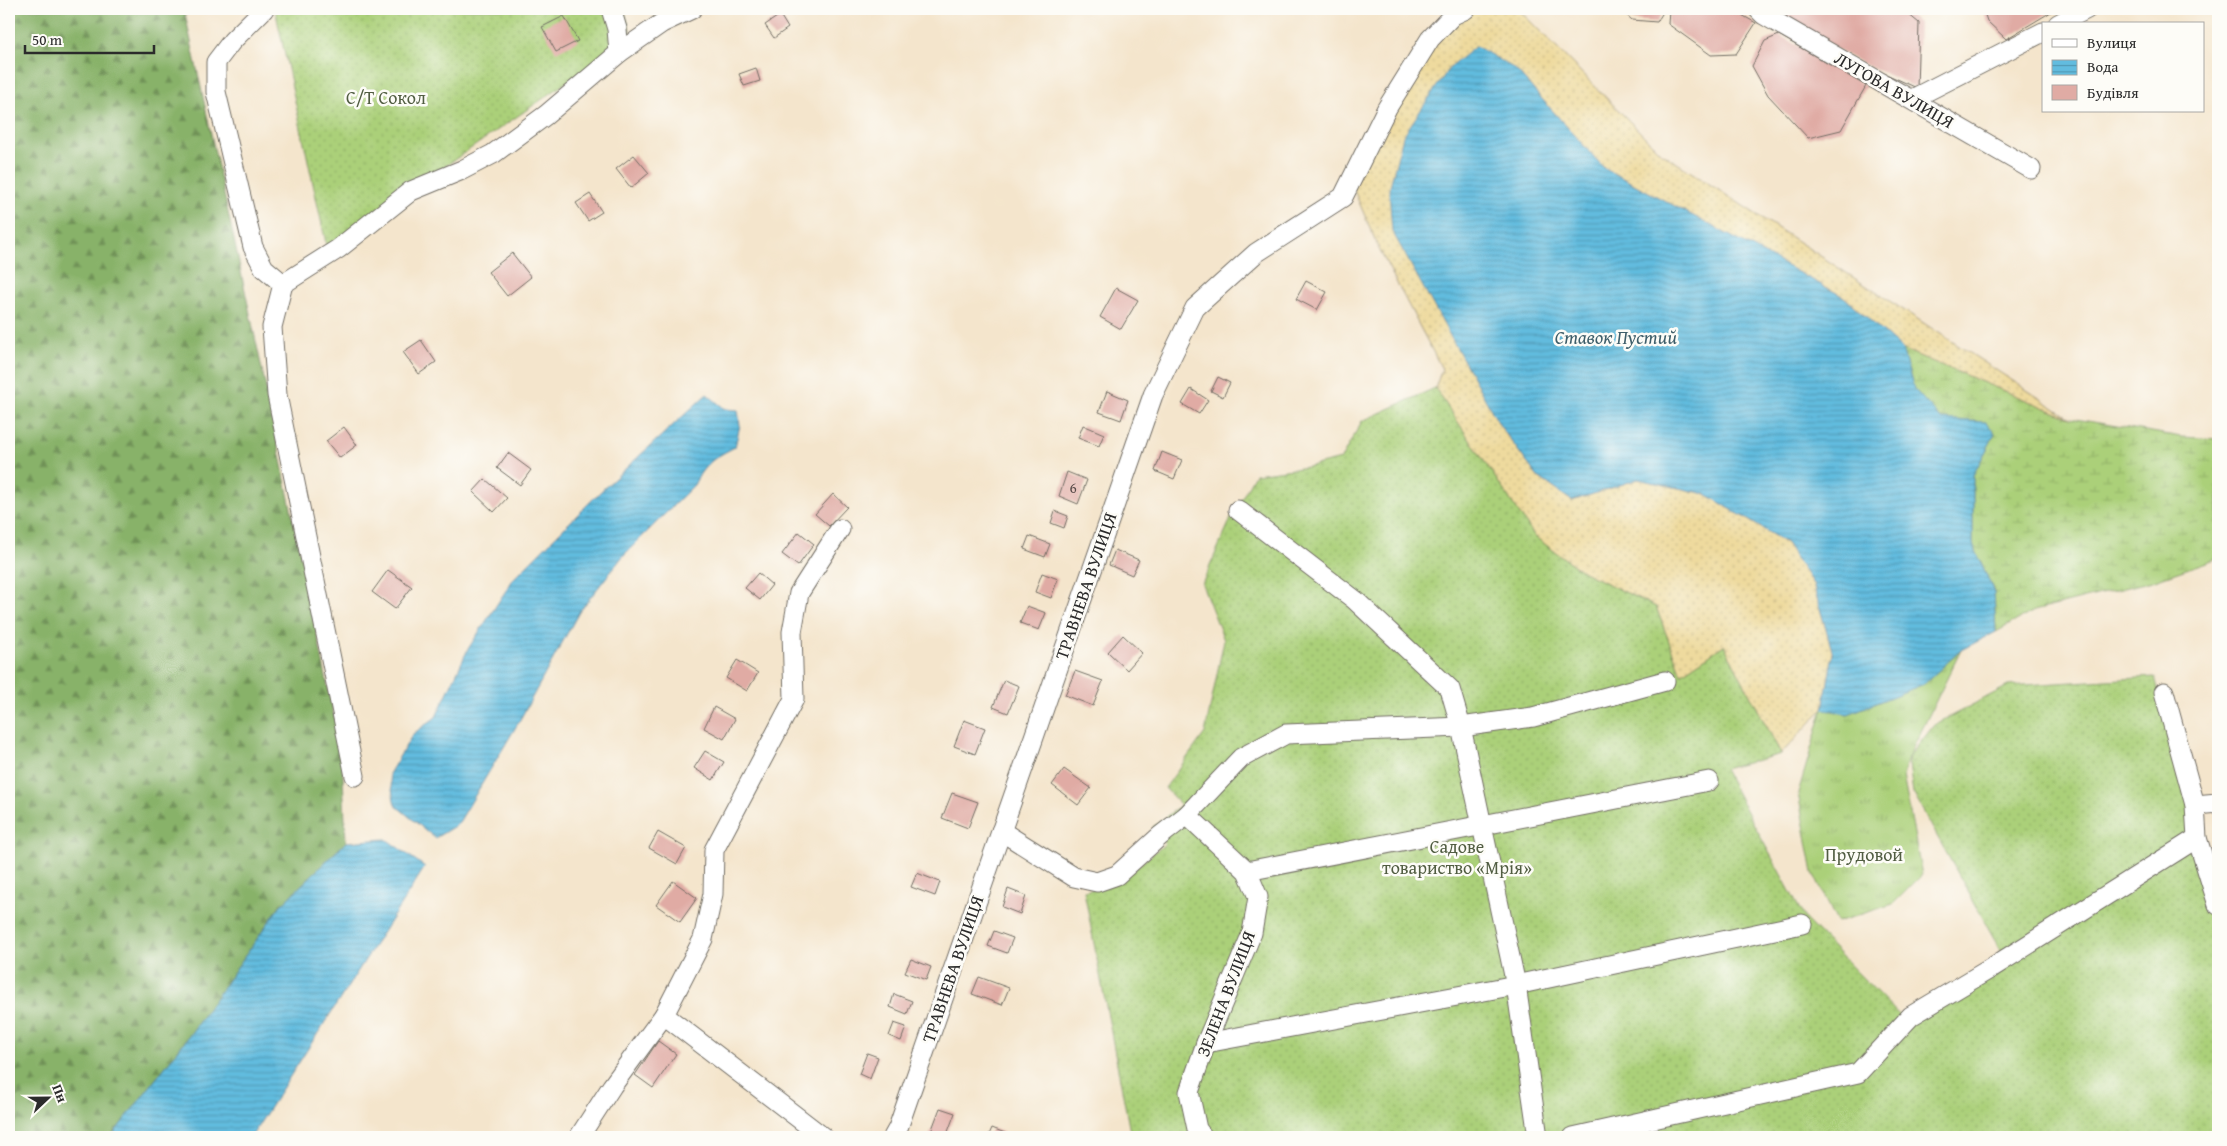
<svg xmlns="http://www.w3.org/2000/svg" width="2227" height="1146" viewBox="0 0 2227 1146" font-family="'Gentium Book Plus',serif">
	<defs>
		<pattern id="grass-tufts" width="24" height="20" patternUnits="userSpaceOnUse" patternTransform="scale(1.25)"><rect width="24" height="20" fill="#abd079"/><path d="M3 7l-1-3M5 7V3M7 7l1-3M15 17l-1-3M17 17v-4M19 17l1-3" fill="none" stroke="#93b369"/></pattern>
		<pattern id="forest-firs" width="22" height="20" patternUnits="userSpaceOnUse" patternTransform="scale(1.25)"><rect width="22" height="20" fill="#88b269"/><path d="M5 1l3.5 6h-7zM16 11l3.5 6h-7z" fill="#6f9157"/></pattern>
		<pattern id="wetland-marsh" width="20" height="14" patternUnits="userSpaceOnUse" patternTransform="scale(1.25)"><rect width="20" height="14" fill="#abd079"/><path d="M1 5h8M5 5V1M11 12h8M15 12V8" fill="none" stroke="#93b369"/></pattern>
		<pattern id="sand-dots" width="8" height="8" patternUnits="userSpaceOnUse" patternTransform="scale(1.25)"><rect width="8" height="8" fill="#eeda9e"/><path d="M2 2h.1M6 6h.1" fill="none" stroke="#cb8" stroke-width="1.8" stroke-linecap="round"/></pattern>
		<pattern id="garden-dots" width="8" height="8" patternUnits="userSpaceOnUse" patternTransform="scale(1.25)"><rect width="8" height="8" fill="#abd079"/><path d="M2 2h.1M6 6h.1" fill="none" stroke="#93b369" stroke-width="1.8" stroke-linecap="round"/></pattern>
		<pattern id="water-rules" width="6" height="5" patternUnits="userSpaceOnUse" patternTransform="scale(1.25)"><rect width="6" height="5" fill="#62bcdf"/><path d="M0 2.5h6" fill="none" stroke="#5199b5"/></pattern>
	</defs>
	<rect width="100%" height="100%" fill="#fdfcf7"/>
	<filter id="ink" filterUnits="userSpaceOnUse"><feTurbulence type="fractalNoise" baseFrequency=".02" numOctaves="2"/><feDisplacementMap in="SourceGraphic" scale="10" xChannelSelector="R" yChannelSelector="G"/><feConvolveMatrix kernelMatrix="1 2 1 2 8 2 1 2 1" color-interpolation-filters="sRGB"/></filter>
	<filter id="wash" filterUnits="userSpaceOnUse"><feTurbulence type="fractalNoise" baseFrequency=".0096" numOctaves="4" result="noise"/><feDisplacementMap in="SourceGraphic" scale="20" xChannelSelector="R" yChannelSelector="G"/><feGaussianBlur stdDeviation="1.12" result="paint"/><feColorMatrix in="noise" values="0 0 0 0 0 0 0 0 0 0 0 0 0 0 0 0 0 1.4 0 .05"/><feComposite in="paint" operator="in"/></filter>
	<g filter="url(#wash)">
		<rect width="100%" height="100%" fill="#f4e5cc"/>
		<path fill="url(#grass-tufts)" stroke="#6b7e52" d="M 1961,650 L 1908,758 L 1903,776 L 1922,875 L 1893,904 L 1837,922 L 1813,873 L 1798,793 L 1823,709 L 1848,714 L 1924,684 Z"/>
		<path fill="url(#forest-firs)" stroke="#5a6e4a" d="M 9,9 L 184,9 L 265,383 L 342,754 L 346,842 L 280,906 L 189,1036 L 111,1137 L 9,1137 Z"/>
		<path fill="url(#wetland-marsh)" stroke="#6b7e52" d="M 1902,349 L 2070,418 L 2181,437 L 2218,439 L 2218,558 L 2152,581 L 2034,611 L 1996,632 L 1994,592 L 1973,544 L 1973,475 L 1995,434 L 1985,422 L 1941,419 L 1914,389 Z"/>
		<path fill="url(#sand-dots)" stroke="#8c8264" d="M 1467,9 L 1518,9 L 1660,152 L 2070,418 L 1902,349 L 1844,297 L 1604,168 L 1515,69 L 1500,426 L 1537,476 L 1572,501 L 1638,479 L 1706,494 L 1786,543 L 1813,584 L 1833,654 L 1823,709 L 1781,754 L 1724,645 L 1681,674 L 1656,607 L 1583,572 L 1535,537 L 1435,388 L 1442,369 L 1379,249 L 1353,188 L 1387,108 L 1453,15 Z"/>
		<g fill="url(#garden-dots)" stroke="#6b7e52">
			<path d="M 275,9 L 624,9 L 632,37 L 327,248 Z"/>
			<path d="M 1435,388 L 1535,537 L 1583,572 L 1656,607 L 1681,674 L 1724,645 L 1781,754 L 1724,769 L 1805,919 L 1905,1021 L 2004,956 L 1913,793 L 1908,758 L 1934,725 L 2008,686 L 2155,677 L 2218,916 L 2218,1137 L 1131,1137 L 1084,891 L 1115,884 L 1165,844 L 1153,827 L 1181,805 L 1165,788 L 1205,733 L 1224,640 L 1202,584 L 1233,514 L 1255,474 L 1308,467 L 1341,459 L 1362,421 Z"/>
		</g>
		<g fill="url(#water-rules)" stroke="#467485">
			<path d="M 1476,46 L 1515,69 L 1604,168 L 1844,297 L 1902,349 L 1914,389 L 1941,419 L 1986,422 L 1995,434 L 1973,475 L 1973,544 L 1994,592 L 1996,632 L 1961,650 L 1924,684 L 1848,714 L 1823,709 L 1833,654 L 1813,584 L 1786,543 L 1706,494 L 1638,479 L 1572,501 L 1537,476 L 1500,426 L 1392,231 L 1389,190 L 1403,136 L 1450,67 Z"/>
			<path d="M 707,394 L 725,409 L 738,410 L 740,425 L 735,447 C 715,457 704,464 694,485 L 623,556 L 579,612 L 517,725 L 458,824 L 435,838 L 395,805 L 389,774 L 413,734 L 436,717 L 468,649 L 514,578 L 601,491 Z"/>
			<path d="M 386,839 L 425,867 L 251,1137 L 111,1137 L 189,1036 L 280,906 L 346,842 Z"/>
		</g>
		<g id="blocks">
			<g fill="#e0aba4">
				<path d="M 1620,9 L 1665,9 L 1657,22 L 1632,20 Z"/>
				<path d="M 1669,9 L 1731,9 L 1756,23 L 1736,54 L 1711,55 L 1668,24 Z"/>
				<path d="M 1776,9 L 1902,9 L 1919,23 L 1917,88 L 1864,64 L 1788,24 Z"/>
				<path d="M 1983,9 L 2056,9 L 2006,39 L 1987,21 Z"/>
				<path d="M 780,15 L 788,28 L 774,38 L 765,25 Z"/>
				<path d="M 564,16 L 578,41 L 556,52 L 542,27 Z"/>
				<path d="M 1779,35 L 1866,86 L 1841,130 L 1808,138 L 1768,95 L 1752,66 L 1765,41 Z"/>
				<path d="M 756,68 L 760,81 L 744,86 L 739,74 Z"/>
				<path d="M 634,155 L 649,173 L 631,188 L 616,169 Z"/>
				<path d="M 590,194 L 602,212 L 588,221 L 576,203 Z"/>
				<path d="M 512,253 L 531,277 L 507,296 L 488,272 Z"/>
				<path d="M 1306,281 L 1327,292 L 1317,310 L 1296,299 Z"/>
				<path d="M 1116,288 L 1138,300 L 1121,329 L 1100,317 Z"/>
				<path d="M 421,340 L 436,362 L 419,374 L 403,352 Z"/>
				<path d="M 1218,377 L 1230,383 L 1223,397 L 1211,391 Z"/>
				<path d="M 1191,389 L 1208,400 L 1199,414 L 1182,404 Z"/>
				<path d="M 1107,391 L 1128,400 L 1121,420 L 1099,412 Z"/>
				<path d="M 1083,425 L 1104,434 L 1099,446 L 1078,438 Z"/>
				<path d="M 344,427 L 357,445 L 340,458 L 326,441 Z"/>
				<path d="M 1162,452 L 1182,460 L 1174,479 L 1155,471 Z"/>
				<path d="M 508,453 L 531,470 L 520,485 L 497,468 Z"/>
				<path d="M 1067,472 L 1087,480 L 1078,504 L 1059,496 Z"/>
				<path d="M 485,479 L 507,498 L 494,512 L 473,492 Z"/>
				<path d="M 833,494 L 847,507 L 829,526 L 815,514 Z"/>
				<path d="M 1055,511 L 1068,516 L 1064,528 L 1051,523 Z"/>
				<path d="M 799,532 L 814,544 L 798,566 L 782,554 Z"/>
				<path d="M 1029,536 L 1050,544 L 1045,557 L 1024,549 Z"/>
				<path d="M 1115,550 L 1139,560 L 1132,575 L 1109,565 Z"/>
				<path d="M 388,570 L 412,587 L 395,609 L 372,592 Z"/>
				<path d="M 758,573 L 772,585 L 760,600 L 745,588 Z"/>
				<path d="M 1042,573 L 1058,579 L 1051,598 L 1035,592 Z"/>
				<path d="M 1027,606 L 1046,613 L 1039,630 L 1020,623 Z"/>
				<path d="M 1123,635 L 1142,653 L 1127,670 L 1108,652 Z"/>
				<path d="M 737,660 L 758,673 L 747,691 L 726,678 Z"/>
				<path d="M 1075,671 L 1103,681 L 1093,706 L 1065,695 Z"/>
				<path d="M 1004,680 L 1019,686 L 1008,713 L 993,707 Z"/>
				<path d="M 714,707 L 735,719 L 724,739 L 704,728 Z"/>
				<path d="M 964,720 L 985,728 L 975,754 L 954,746 Z"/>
				<path d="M 705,751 L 724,762 L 713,780 L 694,768 Z"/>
				<path d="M 1064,769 L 1091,788 L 1078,805 L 1052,785 Z"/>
				<path d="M 952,793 L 978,802 L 968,828 L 942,818 Z"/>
				<path d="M 658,832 L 686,848 L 677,864 L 649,848 Z"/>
				<path d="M 917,873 L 940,882 L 935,896 L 911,887 Z"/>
				<path d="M 673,881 L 697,898 L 680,922 L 656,905 Z"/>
				<path d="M 1008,889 L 1026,896 L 1020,914 L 1002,907 Z"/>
				<path d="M 994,931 L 1013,938 L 1007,953 L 988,946 Z"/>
				<path d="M 911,959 L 931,967 L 926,980 L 905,972 Z"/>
				<path d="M 979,977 L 1009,988 L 1002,1005 L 972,994 Z"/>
				<path d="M 894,994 L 912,1001 L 907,1014 L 890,1007 Z"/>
				<path d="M 894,1023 L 906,1027 L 901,1041 L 889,1036 Z"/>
				<path d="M 658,1041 L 676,1054 L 653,1088 L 635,1075 Z"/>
				<path d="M 867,1053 L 878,1057 L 870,1079 L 859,1074 Z"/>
				<path d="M 940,1108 L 955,1113 L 946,1137 L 929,1137 Z"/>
				<path d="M 992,1128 L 1005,1133 L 1003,1137 L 988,1137 Z"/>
			</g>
		</g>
	</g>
	<g filter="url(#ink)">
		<use href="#blocks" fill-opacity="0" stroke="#716c63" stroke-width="1"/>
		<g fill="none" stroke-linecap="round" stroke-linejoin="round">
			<g stroke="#716c63" stroke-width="21">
				<g id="street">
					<path d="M 264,9 L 232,41 L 216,62 L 216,92 L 253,247 L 264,268 L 283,284"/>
					<path d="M 611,9 L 617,29 L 619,53"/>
					<path d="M 1758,9 L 1764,15 L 2031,169"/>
					<path d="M 2058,24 L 2087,9"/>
					<path d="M 1912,99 L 2043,32"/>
					<path d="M 1238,510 L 1355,600 L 1450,689 L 1461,727 L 1516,985 L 1538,1137"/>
					<path d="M 2164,692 L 2195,805 L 2197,838 L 2218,905"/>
					<path d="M 355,776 L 277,395 L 272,327 L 283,284 L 338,249 L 411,191 L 462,170 L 493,154 L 546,115 L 619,53 L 662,23 L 692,9"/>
					<path d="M 2195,805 L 2218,803"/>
					<path d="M 1187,815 L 1247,871 L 1258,897 L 1252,933 L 1206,1043 L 1189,1092 L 1197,1129 L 1203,1137"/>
					<path d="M 1001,831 L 1074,877 L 1097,882 L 1117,875 L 1160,836 L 1187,815 L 1241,758 L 1286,734 L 1461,727 L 1533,717 L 1665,681"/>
					<path d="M 1247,871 L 1709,781"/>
					<path d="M 664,1015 L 823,1137"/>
					<path d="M 1206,1043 L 1516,985 L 1802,924"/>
					<path d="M 579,1137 L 612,1086 L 664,1015 L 703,939 L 713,894 L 714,850 L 794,699 L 792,632 L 799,593 L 840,529"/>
					<path d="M 893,1137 L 898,1128 L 1153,395 L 1195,308 L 1256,253 L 1343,197 L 1387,108 L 1430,39 L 1453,15 L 1466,9"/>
					<path d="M 1573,1137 L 1858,1073 L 1911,1016 L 1988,970 L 2197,838"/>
				</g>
			</g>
			<use href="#street" stroke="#fff" stroke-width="19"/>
		</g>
	</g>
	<g text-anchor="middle" stroke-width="5" stroke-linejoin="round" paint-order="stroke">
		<g font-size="15" fill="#584b49">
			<text x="1073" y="493">6</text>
		</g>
		<g font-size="18" fill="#2b2b2b" stroke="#fdfcf7">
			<text transform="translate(1894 90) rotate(30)" y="6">ЛУГОВА ВУЛИЦЯ</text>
			<text transform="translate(1086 586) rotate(-71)" y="6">ТРАВНЕВА ВУЛИЦЯ</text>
			<text transform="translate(953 969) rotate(-71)" y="6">ТРАВНЕВА ВУЛИЦЯ</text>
			<text transform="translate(1226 994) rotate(-69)" y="6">ЗЕЛЕНА ВУЛИЦЯ</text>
		</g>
		<g font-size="18" fill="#515d42" stroke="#fdfcf7">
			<text x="386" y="104">С/Т Сокол</text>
			<text x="1457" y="853">Садове<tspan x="1457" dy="21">товариство «Мрія»</tspan></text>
			<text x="1864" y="861">Прудовой</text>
		</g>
		<g font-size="19" font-style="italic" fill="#3e5e6a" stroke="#fdfcf7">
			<text x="1616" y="344">Ставок Пустий</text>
		</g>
	</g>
	<rect width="2227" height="1146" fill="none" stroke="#fdfcf7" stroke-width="30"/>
	<rect x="2042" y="22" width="162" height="90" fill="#fdfcf7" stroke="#a9a8a5"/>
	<rect x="2052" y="39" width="25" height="8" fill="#ffffff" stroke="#a9a8a5"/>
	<text x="2087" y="48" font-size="15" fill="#2b2b2b">Вулиця</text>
	<rect x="2052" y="60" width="25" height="15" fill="url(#water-rules)" stroke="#a9a8a5"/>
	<text x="2087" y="72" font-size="15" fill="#2b2b2b">Вода</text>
	<rect x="2052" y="85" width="25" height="15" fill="#e0aba4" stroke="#a9a8a5"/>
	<text x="2087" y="98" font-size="15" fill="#2b2b2b">Будівля</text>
	<g transform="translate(48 1098) rotate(68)" stroke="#fdfcf7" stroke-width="4" paint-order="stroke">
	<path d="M0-4L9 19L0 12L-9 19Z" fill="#2b2b2b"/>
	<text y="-8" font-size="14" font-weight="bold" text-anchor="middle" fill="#2b2b2b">Пн</text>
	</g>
	<path d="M25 45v8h129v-8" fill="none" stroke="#2b2b2b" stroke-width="2.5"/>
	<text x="32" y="45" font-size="15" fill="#2b2b2b" stroke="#fdfcf7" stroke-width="4" paint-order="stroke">50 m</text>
</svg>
